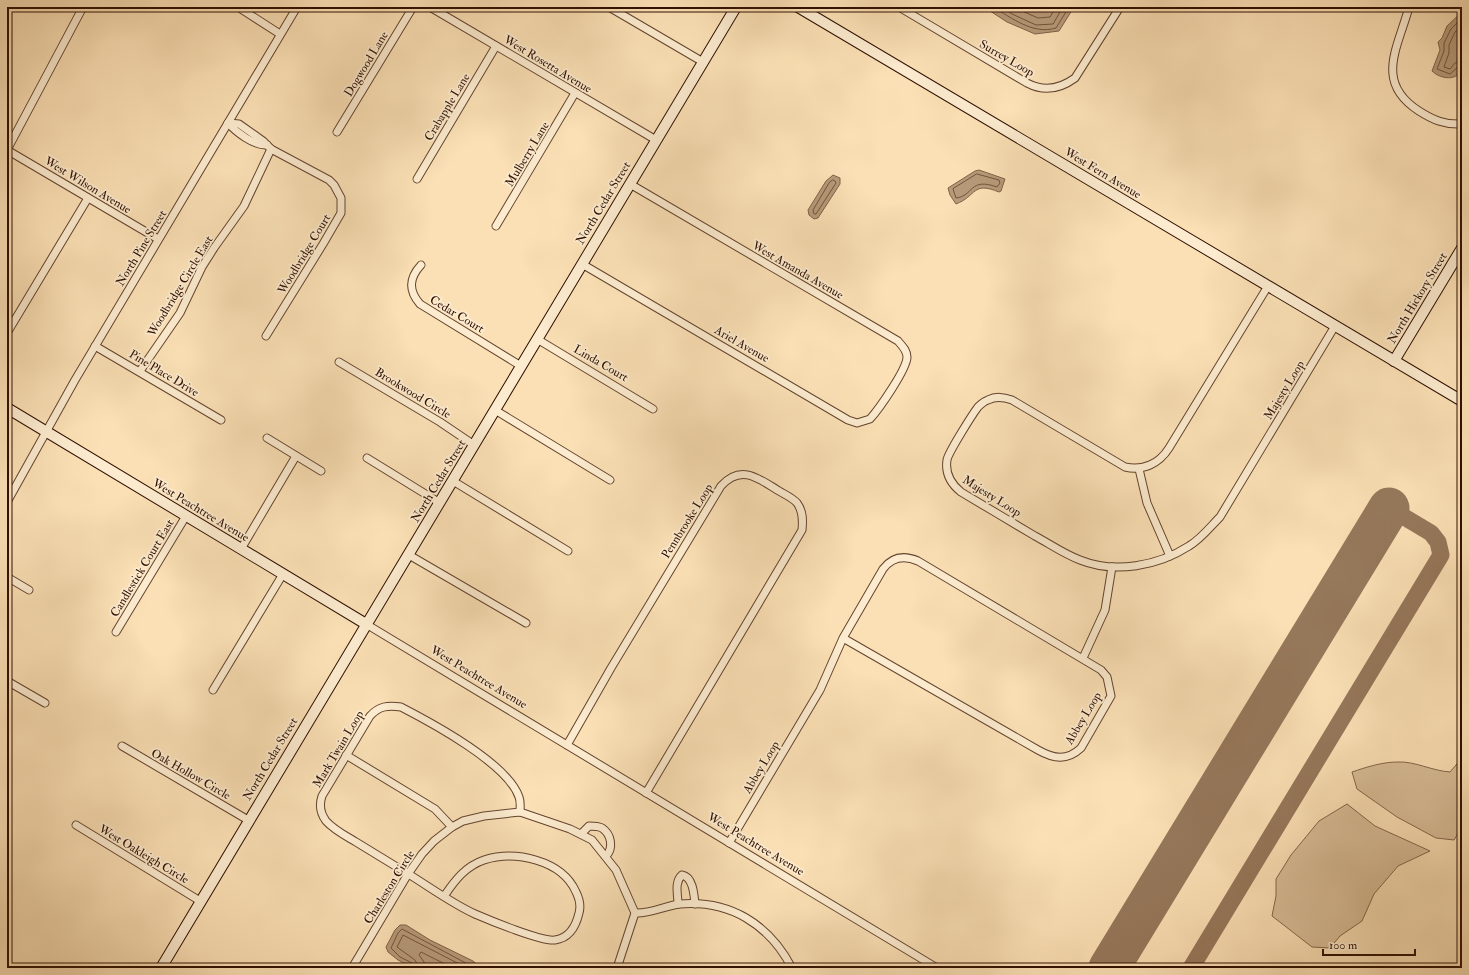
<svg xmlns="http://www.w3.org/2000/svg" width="1469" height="975" viewBox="0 0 1469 975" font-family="'IM FELL Double Pica',serif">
	<rect width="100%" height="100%" fill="#fbe0b5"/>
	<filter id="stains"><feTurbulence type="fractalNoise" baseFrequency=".005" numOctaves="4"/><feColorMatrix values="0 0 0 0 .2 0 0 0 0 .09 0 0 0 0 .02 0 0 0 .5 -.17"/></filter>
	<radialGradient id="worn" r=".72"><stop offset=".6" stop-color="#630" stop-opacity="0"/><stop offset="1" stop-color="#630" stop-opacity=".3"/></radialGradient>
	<g fill="#d8bd96" stroke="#84664c">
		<path d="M 1462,758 L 1462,807 L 1459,814 C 1464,825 1460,830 1454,840 L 1436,838 L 1397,817 L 1357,789 L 1352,772 C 1367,767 1382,762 1398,762 C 1414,761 1433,771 1450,772 Z"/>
		<path d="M 1347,804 L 1375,826 L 1430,851 L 1398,866 L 1374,894 L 1362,921 L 1340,936 L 1330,948 L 1312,947 L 1272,916 L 1276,896 L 1276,879 L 1291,855 L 1319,821 Z"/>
	</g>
	<g fill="#b69978" stroke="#806248">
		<path d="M 984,7 L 1074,7 L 1059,31 L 1035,34 L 1007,22 Z"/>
		<path d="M 1462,12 C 1462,23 1465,59 1462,68 C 1458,82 1440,79 1432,71 L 1440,50 L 1438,42 L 1442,38 L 1447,26 Z"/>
		<path d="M 979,170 L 1005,179 L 1001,191 L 999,192 C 972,181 977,196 956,204 L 950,195 L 948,188 L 975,171 Z"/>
		<path d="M 833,175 L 840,178 L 840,184 L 818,218 L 814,219 L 809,215 L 808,210 L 826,181 Z"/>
		<path d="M 400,925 L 406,925 L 430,940 L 473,961 L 481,968 L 413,968 L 398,960 L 388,952 L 386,947 L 395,930 Z"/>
	</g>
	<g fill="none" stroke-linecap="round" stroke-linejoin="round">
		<g stroke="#73543c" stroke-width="1">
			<path d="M 993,7 C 1012,18 1033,35 1056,28 L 1069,7"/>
			<path d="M 1002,7 L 1012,14 L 1036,25 L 1053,24 L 1063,7"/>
			<path d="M 1013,7 L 1038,18 L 1050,17 L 1056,7"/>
			<path d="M 1462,18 L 1451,29 L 1444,43 L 1444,51 L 1437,69 L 1450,74 L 1458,67 L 1462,66"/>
			<path d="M 1462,26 L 1455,32 L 1449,45 L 1449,53 L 1444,67 L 1450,69 L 1455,63 L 1462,61"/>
			<path d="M 977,174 L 999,180 L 1000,183 L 997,187 C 969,177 974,196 956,198 L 953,189 Z"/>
			<path d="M 833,180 L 835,181 L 836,183 L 816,214 L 814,214 L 813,210 L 829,183 Z"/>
			<path d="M 414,968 L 412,963 L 400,957 L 391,948 L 398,933 L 402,929 L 475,968"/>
			<path d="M 419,968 L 415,960 L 397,947 L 403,935 L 467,968"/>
			<path d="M 425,968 L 424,962 L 419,955 L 421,952 L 453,968"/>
		</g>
		<path stroke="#96785b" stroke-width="17" d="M 1191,968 L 1441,555 L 1438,542 L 1431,533 L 1389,508"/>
		<path stroke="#96785b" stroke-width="41" d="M 1109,968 L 1389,508"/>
		<g stroke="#63442e" stroke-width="9">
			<g id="street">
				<path d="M 238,7 L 280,34"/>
				<path d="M 430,7 L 656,140"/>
				<path d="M 609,7 L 703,62"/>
				<path d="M 899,7 L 1027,83 C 1044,92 1060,89 1075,78 L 1120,7"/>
				<path d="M 1409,7 C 1398,48 1374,82 1419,111 C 1433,120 1445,125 1462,124"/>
				<path d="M 228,123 L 239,124 L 263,141 L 271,149 L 329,180 L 334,185 L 341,198 L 341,213 L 323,244 L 266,336"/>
				<path d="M 228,123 C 236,132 254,146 267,145"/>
				<path d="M 337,132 L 413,7"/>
				<path d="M 7,150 L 158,239"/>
				<path d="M 7,150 L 83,7"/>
				<path d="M 417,179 L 496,46"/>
				<path d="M 496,226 L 575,93"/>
				<path d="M 582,264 L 848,420 L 857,423 L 870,419 C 879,409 907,369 907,357 C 907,350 902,346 898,341 L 630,184"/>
				<path d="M 421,265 C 409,278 408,290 420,304 L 521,366"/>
				<path d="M 1268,286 L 1169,448 C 1159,464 1143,471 1125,467 L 1012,400 C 1003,397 996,396 988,400 C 985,401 980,405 978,407 C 972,415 948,453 947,460 C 945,473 951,484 961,492 C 986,507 1010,521 1035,536 C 1050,544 1064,554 1080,560 C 1115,574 1158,566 1189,546 C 1201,539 1210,527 1220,517 L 1335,326"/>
				<path d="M 7,333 L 88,198"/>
				<path d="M 537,339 L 653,409"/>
				<path d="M 95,346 L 221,420"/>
				<path d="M 339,362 L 440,422 L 474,445"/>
				<path d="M 140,371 L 180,313 L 202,267 L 214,248 L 244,206 L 271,149"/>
				<path d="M 495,410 L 610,480"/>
				<path d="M 267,438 L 321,471"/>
				<path d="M 367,458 L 440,503"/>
				<path d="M 1139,469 L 1147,503 L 1170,556"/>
				<path d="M 453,481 L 568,551"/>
				<path d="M 7,502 L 75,380 L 297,7"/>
				<path d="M 241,549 L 296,456"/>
				<path d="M 409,555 L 526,623"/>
				<path d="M 7,577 L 29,590"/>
				<path d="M 366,624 L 937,968"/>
				<path d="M 116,632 L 186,516"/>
				<path d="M 1083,658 L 1105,610 L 1112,567"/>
				<path d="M 7,681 L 45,703"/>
				<path d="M 213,690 L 283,574"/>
				<path d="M 567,745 L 611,668 L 721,486 C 741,464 758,478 779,491 C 784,494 793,498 797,503 C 803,511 803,520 802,530 L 646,793"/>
				<path d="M 122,746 L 248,820"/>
				<path d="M 346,755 L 435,809 L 452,827"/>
				<path d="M 76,825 L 200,901"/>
				<path d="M 581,834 L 589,826 C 593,826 598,826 602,828 C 611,834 614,848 606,856"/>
				<path d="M 729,843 L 820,690 L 843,638 L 883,569 C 892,557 904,555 918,561 L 1101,670 L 1107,677 L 1111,696 L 1081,748 C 1067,761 1054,759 1038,750 L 843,638"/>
				<path d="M 445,895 C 455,880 466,866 484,860 C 515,850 562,860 576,892 C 579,898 581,906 579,913 C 576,926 570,938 555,940 C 542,942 489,920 475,914 C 453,904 431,888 410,875 C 392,864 374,853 356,842 C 346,836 334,830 326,821 C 320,813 319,805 322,796 L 370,716 C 379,706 388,705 401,707 C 432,723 508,764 519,797 C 521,802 520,808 520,812"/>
				<path d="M 678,904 C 678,895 674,882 682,875 C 693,877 694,894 695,904"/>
				<path d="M 635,913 C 650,914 664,906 680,904 C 730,900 769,924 792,968"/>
				<path d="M 352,968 L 408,874 L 422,854 L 434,841 L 452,827 L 463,821 L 484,816 L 520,812 L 570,829 L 592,840 L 616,870 L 635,913 L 617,968"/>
			</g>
		</g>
		<g stroke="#301001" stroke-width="12">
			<g id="secondary">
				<path d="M 798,7 L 1462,401"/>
				<path d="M 1394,361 L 1462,248"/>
				<path d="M 7,408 L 366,624"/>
				<path d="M 161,968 L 736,7"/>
			</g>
		</g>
		<use href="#street" stroke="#fcebcf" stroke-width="7"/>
		<use href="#secondary" stroke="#fcebcf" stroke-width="10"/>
	</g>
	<g text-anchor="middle" stroke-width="3.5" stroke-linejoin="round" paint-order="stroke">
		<g font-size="12" fill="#301001" stroke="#fcebcf">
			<text transform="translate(1007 58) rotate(30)" y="4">Surrey Loop</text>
			<text transform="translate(366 64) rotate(-59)" y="4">Dogwood Lane</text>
			<text transform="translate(548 64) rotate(31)" y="4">West Rosetta Avenue</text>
			<text transform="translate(447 107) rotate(-59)" y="4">Crabapple Lane</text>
			<text transform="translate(527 154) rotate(-59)" y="4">Mulberry Lane</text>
			<text transform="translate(1103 173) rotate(31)" y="4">West Fern Avenue</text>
			<text transform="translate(88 185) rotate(31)" y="4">West Wilson Avenue</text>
			<text transform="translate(603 203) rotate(-59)" y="4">North Cedar Street</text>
			<text transform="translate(141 248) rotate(-59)" y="4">North Pine Street</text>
			<text transform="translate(304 254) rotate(-59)" y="4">Woodbridge Court</text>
			<text transform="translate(798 270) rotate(30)" y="4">West Amanda Avenue</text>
			<text transform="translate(180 286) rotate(-59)" y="4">Woodbridge Circle East</text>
			<text transform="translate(1417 298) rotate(-59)" y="4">North Hickory Street</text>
			<text transform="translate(457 314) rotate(31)" y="4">Cedar Court</text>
			<text transform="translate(742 344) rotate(30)" y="4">Ariel Avenue</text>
			<text transform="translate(601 363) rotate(30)" y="4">Linda Court</text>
			<text transform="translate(164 373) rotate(31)" y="4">Pine Place Drive</text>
			<text transform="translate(1284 390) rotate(-59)" y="4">Majesty Loop</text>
			<text transform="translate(413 393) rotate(31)" y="4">Brookwood Circle</text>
			<text transform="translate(438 481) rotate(-59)" y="4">North Cedar Street</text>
			<text transform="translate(992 496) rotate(32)" y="4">Majesty Loop</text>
			<text transform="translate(201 510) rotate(31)" y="4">West Peachtree Avenue</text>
			<text transform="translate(687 521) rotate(-58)" y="4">Pennbrooke Loop</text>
			<text transform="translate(142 568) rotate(-59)" y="4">Candlestick Court East</text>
			<text transform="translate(479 677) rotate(31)" y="4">West Peachtree Avenue</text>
			<text transform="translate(1083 718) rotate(-59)" y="4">Abbey Loop</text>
			<text transform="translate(338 749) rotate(-59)" y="4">Mark Twain Loop</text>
			<text transform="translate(270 759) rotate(-59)" y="4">North Cedar Street</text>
			<text transform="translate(761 767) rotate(-59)" y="4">Abbey Loop</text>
			<text transform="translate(191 774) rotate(30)" y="4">Oak Hollow Circle</text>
			<text transform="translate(756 844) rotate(31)" y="4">West Peachtree Avenue</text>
			<text transform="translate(144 854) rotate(31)" y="4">West Oakleigh Circle</text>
			<text transform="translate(389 887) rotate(-58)" y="4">Charleston Circle</text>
		</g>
	</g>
	<rect width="1469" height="975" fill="none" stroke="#fbe0b5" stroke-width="24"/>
	<rect x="8" y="8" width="1453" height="959" fill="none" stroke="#301001" stroke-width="2"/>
	<rect x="12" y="12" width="1445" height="951" fill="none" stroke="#301001"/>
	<path d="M1323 949v6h92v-6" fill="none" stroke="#301001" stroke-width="2"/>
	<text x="1329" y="949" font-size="12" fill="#301001" stroke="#fcebcf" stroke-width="3" paint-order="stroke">100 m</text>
	<rect width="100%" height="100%" filter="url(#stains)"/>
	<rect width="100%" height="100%" fill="url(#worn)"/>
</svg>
